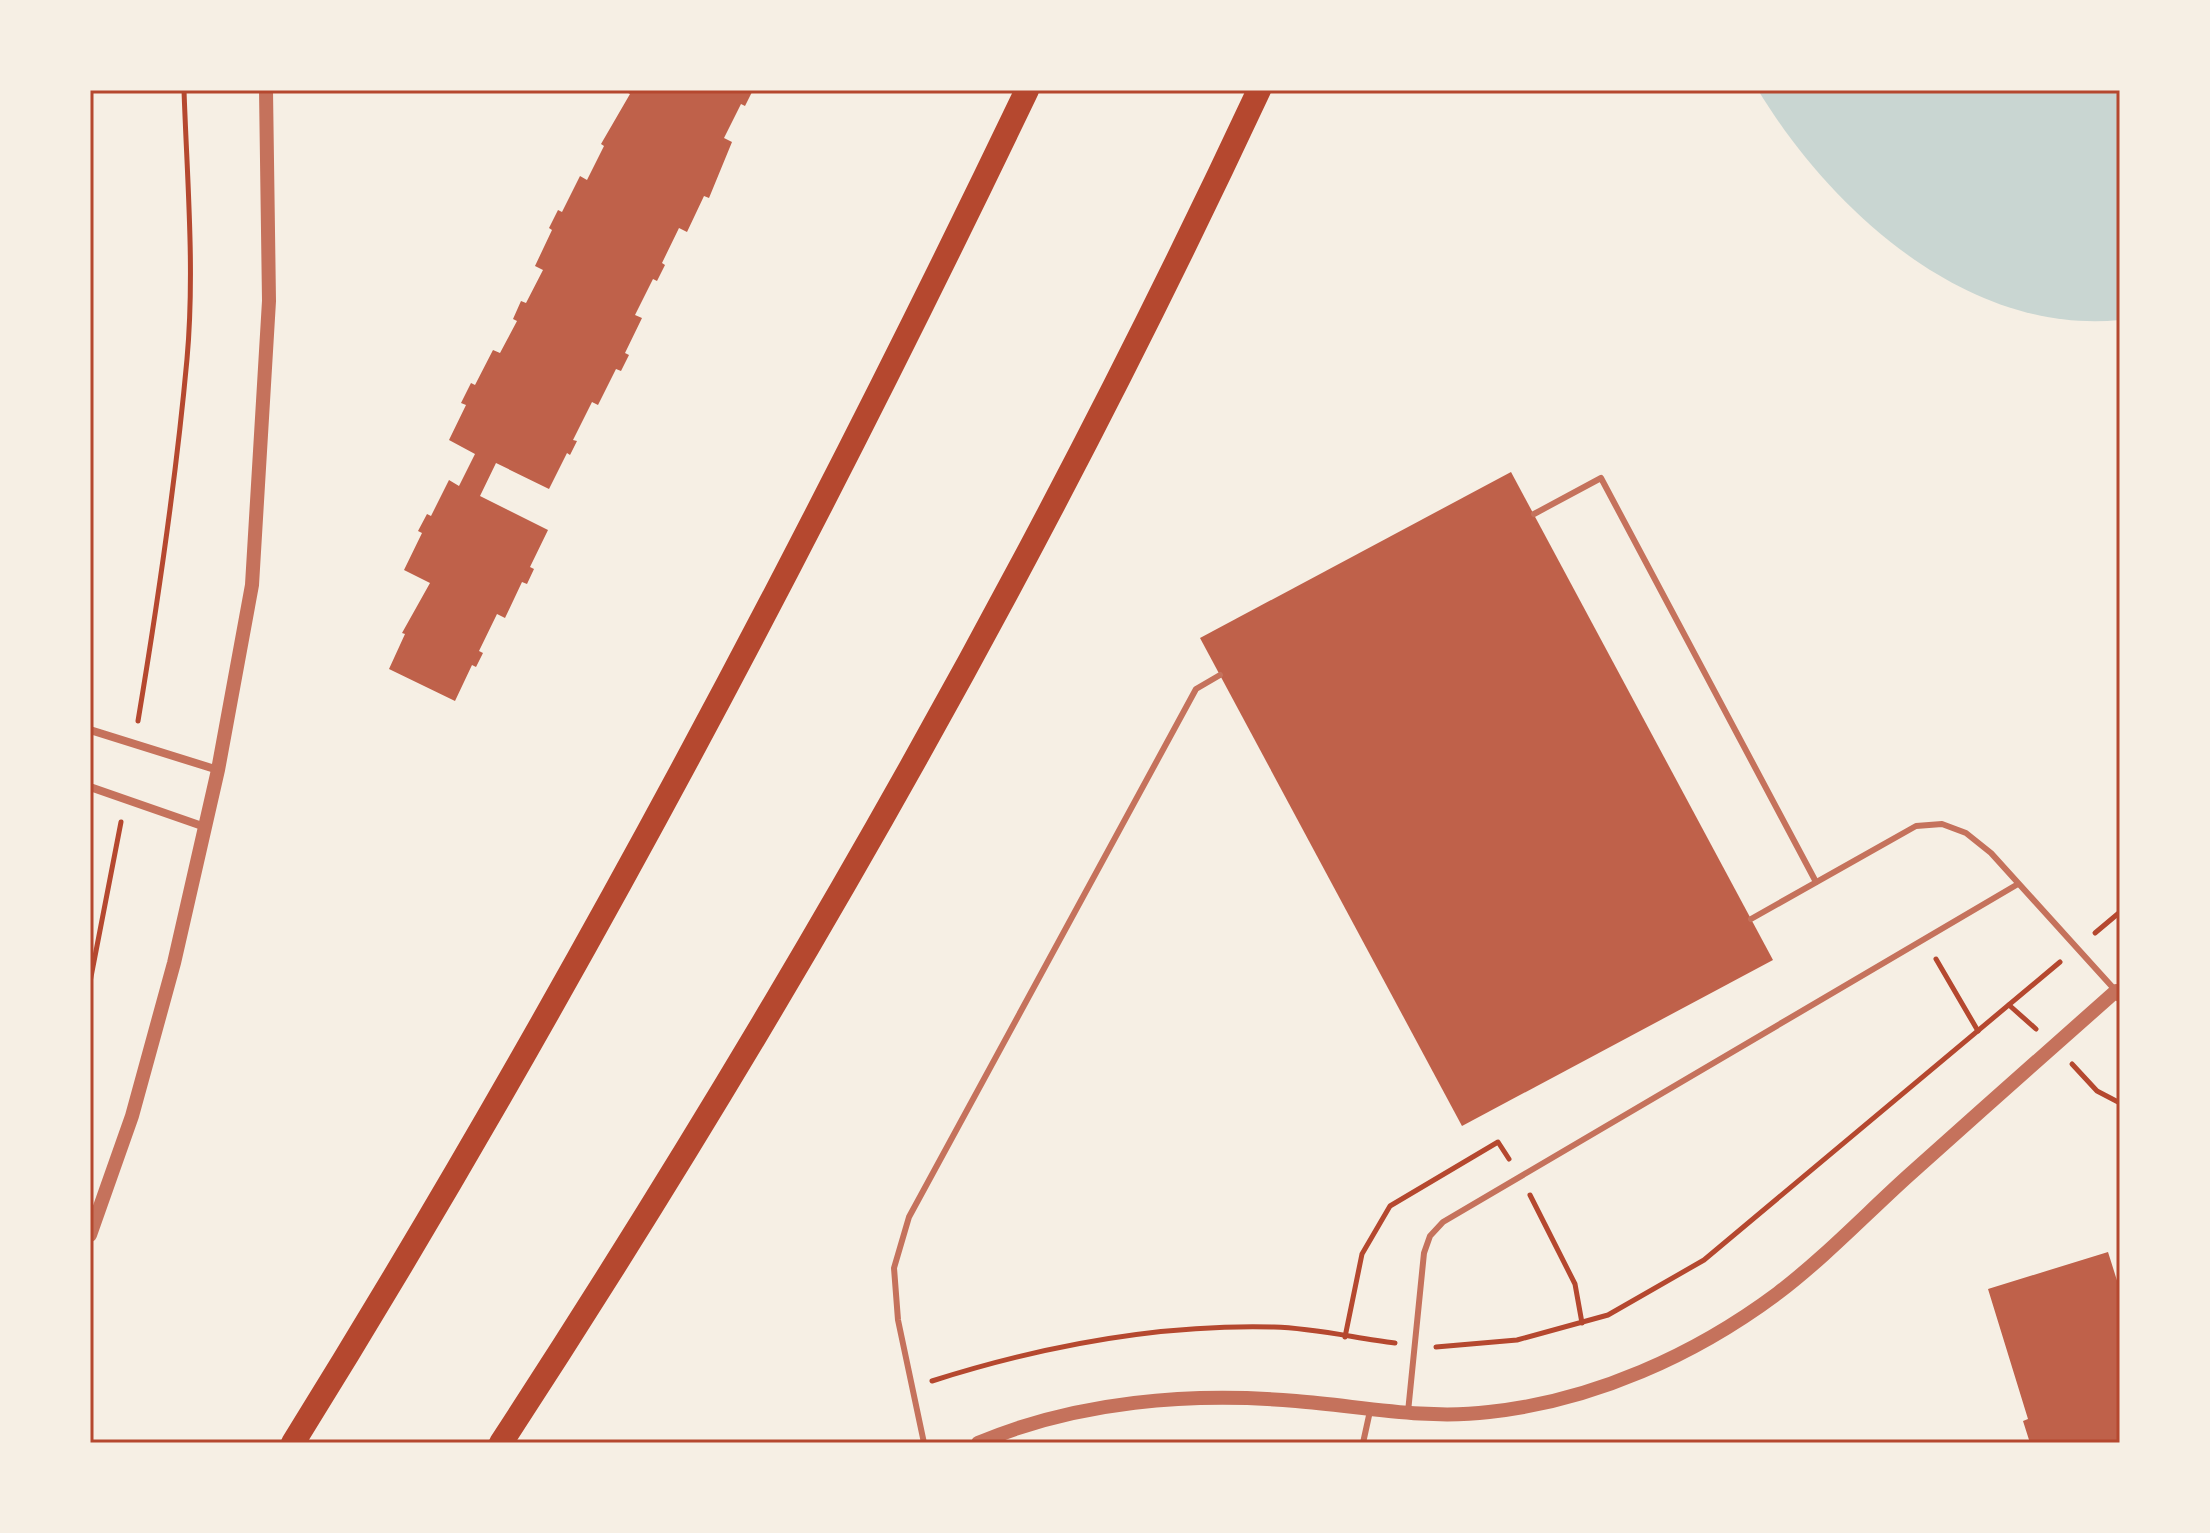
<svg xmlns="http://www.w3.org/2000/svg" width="2210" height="1533" viewBox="0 0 2210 1533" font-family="'Work Sans',sans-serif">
	<rect width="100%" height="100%" fill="#f6efe4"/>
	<path fill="#c9d6d2" d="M 1758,90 L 2120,90 L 2120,320 C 1968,335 1832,212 1758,90 Z"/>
	<g fill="#bf614a">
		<path d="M 623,90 L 753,90 L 745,106 L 741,104 L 724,138 L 732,142 L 709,198 L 704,196 L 687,232 L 679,228 L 662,263 L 665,265 L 657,281 L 653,279 L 635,315 L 642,318 L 625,353 L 629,355 L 621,371 L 616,369 L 598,405 L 592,402 L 573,440 L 577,441 L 570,455 L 567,453 L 549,489 L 496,463 L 480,496 L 548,530 L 530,567 L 534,569 L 527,584 L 522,582 L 505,618 L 497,614 L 479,651 L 483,653 L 476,667 L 472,665 L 455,701 L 389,669 L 405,634 L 402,633 L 430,583 L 404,570 L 422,533 L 418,531 L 427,514 L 431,516 L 449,480 L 459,486 L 475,454 L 449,440 L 466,405 L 461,403 L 471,383 L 475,385 L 493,350 L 500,353 L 517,321 L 513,319 L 521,301 L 526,303 L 543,270 L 535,266 L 552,230 L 549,228 L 558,210 L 562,212 L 580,176 L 587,180 L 604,146 L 601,144 L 630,94 Z"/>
		<path d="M 1511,472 L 1773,960 L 1462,1126 L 1200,638 Z"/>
		<path d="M 2108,1252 L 2120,1290 L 2120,1443 L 2030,1443 L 2023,1421 L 2028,1419 L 1988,1289 Z"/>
	</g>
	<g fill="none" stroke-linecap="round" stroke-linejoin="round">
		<g stroke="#b5482f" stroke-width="5">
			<path d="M 138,721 C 158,601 176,480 187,359 C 195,270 187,179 184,90"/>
			<path d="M 2095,933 L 2120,912"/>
			<path d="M 1936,959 L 1978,1031"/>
			<path d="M 90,982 L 121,822"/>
			<path d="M 2009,1005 L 2036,1029"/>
			<path d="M 2072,1064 L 2097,1091 L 2120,1103"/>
			<path d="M 1530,1195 L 1575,1284 L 1582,1323"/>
			<path d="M 1345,1337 L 1362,1254 L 1390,1206 L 1498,1142 L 1509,1159"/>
			<path d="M 1436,1347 L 1517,1340 L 1608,1315 L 1704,1260 L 2060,962"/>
			<path d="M 932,1381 C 1042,1346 1158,1324 1274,1327 C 1314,1328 1355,1338 1395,1343"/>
		</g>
		<g stroke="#c5725c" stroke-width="6">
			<path d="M 1534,514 L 1601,478 L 1816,882"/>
			<path d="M 1751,919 L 1916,826 L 1942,824 L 1966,833 L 1991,853 L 2116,991"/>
			<path d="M 1408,1412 L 1424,1253 L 1430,1236 L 1443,1222 L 2018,884"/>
			<path d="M 924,1443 L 898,1320 L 894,1268 L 909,1217 L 1196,689 L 1220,675"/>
			<path d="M 1363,1443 L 1370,1411"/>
		</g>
		<g stroke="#c5725c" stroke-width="8">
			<path d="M 90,730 L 218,770"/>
			<path d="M 90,787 L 205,827"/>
		</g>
		<g stroke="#c5725c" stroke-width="14">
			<path d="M 90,1235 L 132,1116 L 174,963 L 218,770 L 252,585 L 269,301 L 266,90"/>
			<path d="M 978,1443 C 1077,1401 1190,1392 1296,1401 C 1360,1406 1424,1420 1489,1412 C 1593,1401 1695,1355 1778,1293 C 1824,1258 1866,1214 1908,1176 C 1977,1114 2047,1052 2116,991 L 2120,995"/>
		</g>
		<g stroke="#b5482f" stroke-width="24">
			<path d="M 293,1443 C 564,1007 805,553 1027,90"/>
			<path d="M 501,1443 C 784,1009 1040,559 1259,90"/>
		</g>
	</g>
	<rect width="2210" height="1533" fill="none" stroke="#f6efe4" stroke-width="184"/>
	<rect x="92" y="92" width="2026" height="1349" fill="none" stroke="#b5482f" stroke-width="3"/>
</svg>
